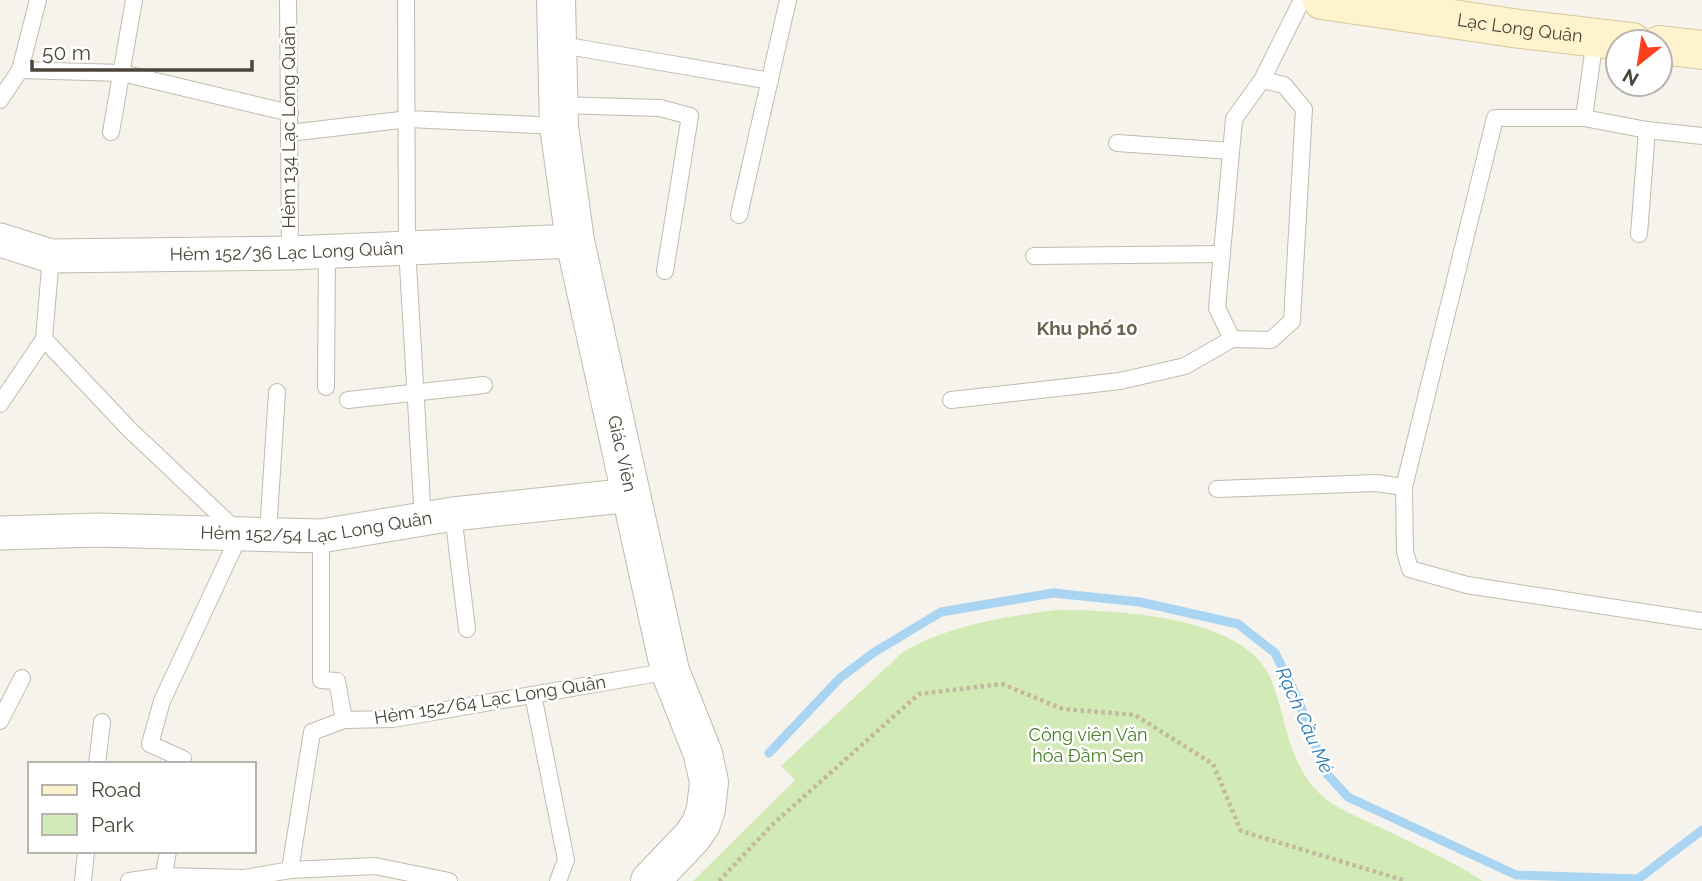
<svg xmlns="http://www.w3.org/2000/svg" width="1702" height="881" viewBox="0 0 1702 881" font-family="Raleway,sans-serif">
	<rect width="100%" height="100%" fill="#f6f3ec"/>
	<path fill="#d2eab5" d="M 1056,610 C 1116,610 1242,615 1270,677 C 1287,717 1286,760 1319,793 C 1336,809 1358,817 1379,827 C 1414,844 1450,860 1483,881 L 693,881 L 795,780 L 781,766 L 903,652 C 949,625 1004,617 1056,610 Z"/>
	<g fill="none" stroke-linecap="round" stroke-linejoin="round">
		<path stroke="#a9d4f2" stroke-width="9" d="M 769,753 L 840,678 L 873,653 L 941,612 L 1053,593 L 1140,602 L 1238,624 L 1275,653 L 1297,697 L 1326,773 L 1348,797 L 1516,875 L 1638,879 L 1702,830"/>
		<g stroke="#c2bbae" stroke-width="18">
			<g id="service">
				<path d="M 288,0 L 290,253"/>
				<path d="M 406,0 L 407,248 L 423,521"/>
				<path d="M 1595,38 L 1584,118 L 1647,130 L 1639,234"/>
				<path d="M 556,44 L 770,81"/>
				<path d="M 20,70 L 122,73 L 290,113"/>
				<path d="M 1262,80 L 1284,85 L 1304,109 L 1292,321 L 1271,340 L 1232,339 L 1217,308 L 1234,119 L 1262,80 L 1302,0"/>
				<path d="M 0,100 L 20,70 L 38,0"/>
				<path d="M 558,105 L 660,108 L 690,116 L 665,271"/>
				<path d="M 1584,118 L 1495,118 L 1404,487 L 1405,552 L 1410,569 L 1467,585 L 1702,621"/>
				<path d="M 1647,130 L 1702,136"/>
				<path d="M 111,132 L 134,0"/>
				<path d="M 289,133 L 409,119 L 559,126"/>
				<path d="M 1117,143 L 1231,151"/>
				<path d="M 739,215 L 788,0"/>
				<path d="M 1034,256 L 1222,254"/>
				<path d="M 44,339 L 130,430 L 240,534 L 162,701 L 150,744 L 183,759 L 182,764"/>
				<path d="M 326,387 L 327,251"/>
				<path d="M 348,400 L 484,385"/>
				<path d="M 951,400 L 1120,381 L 1185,366 L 1232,339"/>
				<path d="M 0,404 L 44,339 L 51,256"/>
				<path d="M 1217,489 L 1376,483 L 1404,487"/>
				<path d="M 453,514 L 467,629"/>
				<path d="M 268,533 L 277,392"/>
				<path d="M 321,536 L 321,680 L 337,681 L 344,720"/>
				<path d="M 533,695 L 566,860 L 558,881"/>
				<path d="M 0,721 L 22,678"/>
				<path d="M 97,764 L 102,722"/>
				<path d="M 290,870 L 312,732 L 344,720 L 393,719 L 670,671"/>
				<path d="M 83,881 L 86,851"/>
				<path d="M 129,881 L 164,876 L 245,878 L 290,870 L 375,866 L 449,881"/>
				<path d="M 163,881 L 168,851"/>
			</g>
		</g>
		<g stroke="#c2bbae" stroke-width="35">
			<g id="minor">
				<path id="s1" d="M 0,240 L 51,256 L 290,253 L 575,241"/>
				<path id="s2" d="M 0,533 L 97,530 L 321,536 L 453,514 L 631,495"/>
			</g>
		</g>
		<g stroke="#c2bbae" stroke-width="40">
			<g id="tertiary">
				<path id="s3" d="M 556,0 L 559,126 L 575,241 L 670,671 L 703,754 L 709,782 L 706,809 L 701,824 L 692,837 L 650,881"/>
			</g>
		</g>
		<g stroke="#d6c79b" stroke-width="40">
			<g id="secondary">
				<path id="s4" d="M 1322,0 L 1520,29 L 1632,42"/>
				<path d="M 1660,45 L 1702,50"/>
			</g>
		</g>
		<path stroke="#c4b79f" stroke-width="4.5" stroke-dasharray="3.5 3.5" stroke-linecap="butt" d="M 719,881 L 773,824 L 919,694 L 1002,684 L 1063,709 L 1135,715 L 1213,764 L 1241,831 L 1406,881"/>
		<use href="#service" stroke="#fff" stroke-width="16"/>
		<use href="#minor" stroke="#fff" stroke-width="33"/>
		<use href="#tertiary" stroke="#fff" stroke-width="38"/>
		<use href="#secondary" stroke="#fff3cd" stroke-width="38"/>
	</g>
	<g text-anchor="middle" stroke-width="5" stroke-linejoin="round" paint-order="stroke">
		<g font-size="18" fill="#4b4439" stroke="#fff">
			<text dy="6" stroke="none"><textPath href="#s4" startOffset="200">Lạc Long Quân</textPath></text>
			<text transform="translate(289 127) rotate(-90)" y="6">Hẻm 134 Lạc Long Quân</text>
			<text dy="6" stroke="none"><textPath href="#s1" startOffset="289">Hẻm 152/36 Lạc Long Quân</textPath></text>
			<text dy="6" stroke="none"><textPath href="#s3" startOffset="460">Giác Viên</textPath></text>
			<text dy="6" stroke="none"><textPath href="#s2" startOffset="317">Hẻm 152/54 Lạc Long Quân</textPath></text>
			<text transform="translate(490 700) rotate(-9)" y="6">Hẻm 152/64 Lạc Long Quân</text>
		</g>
		<g font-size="18" fill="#4a7f2a" stroke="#fff">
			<text x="1088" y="741">Công viên Văn<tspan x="1088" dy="21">hóa Đầm Sen</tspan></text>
		</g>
		<g font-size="19" font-weight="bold" fill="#6e6250" stroke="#fff">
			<text x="1087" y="335">Khu phố 10</text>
		</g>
		<g font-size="19" font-style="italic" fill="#2e7ab2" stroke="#fff">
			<text transform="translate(1305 720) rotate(66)" y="7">Rạch Cầu Mé</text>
		</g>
	</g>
	<rect x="28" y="762" width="228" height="91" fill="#ffffff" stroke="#b7b4b0" stroke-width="2"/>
	<rect x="42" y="785" width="35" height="10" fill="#fff3cd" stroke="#b7b4b0" stroke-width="2"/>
	<text x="91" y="797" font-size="21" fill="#4b4439">Road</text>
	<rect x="42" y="814" width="35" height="21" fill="#d2eab5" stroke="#b7b4b0" stroke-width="2"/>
	<text x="91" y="832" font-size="21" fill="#4b4439">Park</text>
	<g transform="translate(1639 63) rotate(210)"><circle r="33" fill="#ffffff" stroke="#b7b4b0" stroke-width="2"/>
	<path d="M0-5L12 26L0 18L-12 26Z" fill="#fc3f1d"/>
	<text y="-10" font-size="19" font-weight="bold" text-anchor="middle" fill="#4b4439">N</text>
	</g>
	<path d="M32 60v10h220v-10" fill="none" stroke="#4b4439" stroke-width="3.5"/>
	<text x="42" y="60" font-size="21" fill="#4b4439" stroke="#ffffff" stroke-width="5" paint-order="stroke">50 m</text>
</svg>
